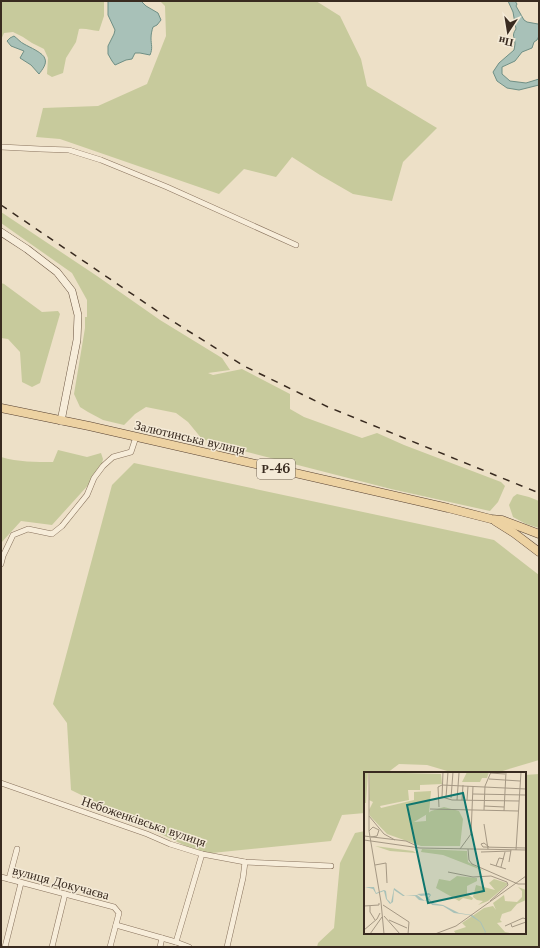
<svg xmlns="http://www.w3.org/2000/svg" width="540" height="948" viewBox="0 0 540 948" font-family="'Libre Baskerville',serif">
	<rect width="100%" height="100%" fill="#ede0c7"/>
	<g fill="#c7ca9c">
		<path d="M 1,1 L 104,1 L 104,16 L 99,31 C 92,31 86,28 79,29 L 76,42 L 66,58 L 63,73 L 52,77 L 47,74 L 48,58 L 44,49 L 32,43 L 23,37 L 13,32 L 4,33 L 1,40 Z"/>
		<path d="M 160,1 L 316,1 L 340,16 L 361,59 L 367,86 L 437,128 L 403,162 L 392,201 L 353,194 L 320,175 L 292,157 L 276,177 L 244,169 L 219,194 L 60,139 L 36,137 L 43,108 L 98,106 L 147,84 L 166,36 L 165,6 Z"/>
		<path d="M 1,212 L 97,276 L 160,320 L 222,358 L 230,370 L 208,373 L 213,375 L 242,369 L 290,394 L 290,409 L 304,417 L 362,438 L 377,433 L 404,445 L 501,482 L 505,486 L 498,502 L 490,511 L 391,489 L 232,448 L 202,439 L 188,422 L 176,413 L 146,407 L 135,414 L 124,425 L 103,420 L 88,412 L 80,407 L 74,394 L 85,328 L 85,317 L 87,317 L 87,300 L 72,273 L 1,223 Z"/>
		<path d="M 1,283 L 4,284 L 42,312 L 58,311 L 60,314 L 40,383 L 32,387 L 22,382 L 20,352 L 8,339 L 1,338 Z"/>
		<path d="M 58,450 L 87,457 L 101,453 L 103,459 L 100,472 L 52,525 L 21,521 L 1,543 L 1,457 C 18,462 36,462 53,462 Z"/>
		<path d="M 134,463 L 494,540 L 539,575 L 539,760 L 496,773 L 454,773 L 427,765 L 399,764 L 387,773 L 365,773 L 365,813 L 342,815 L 331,841 L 202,854 L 71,790 L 67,723 L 53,704 L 112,485 Z"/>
		<path d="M 517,494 L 529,497 L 539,501 L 539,528 L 526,524 L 513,517 L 509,505 L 513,497 Z"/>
		<path d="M 539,774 L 539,947 L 317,947 L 318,943 L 334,928 L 340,863 L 355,833 L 365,831 L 365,933 L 525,933 L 525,775 Z"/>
	</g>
	<g fill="#a8c1b8" stroke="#6f8f85">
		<path d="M 108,1 L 141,1 L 146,6 L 158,13 L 161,20 L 157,25 L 153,27 C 152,30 151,34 151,38 C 151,45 153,48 150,55 L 140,53 L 135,53 L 132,59 L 126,60 L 115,65 L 112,61 L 108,54 L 108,46 L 114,34 L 115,30 L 108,15 Z"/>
		<path d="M 508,1 L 515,1 L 517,4 L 516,6 L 524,20 L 527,22 L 538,24 L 539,23 L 539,36 L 537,40 L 534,42 L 532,48 L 522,52 L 515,61 L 502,67 L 502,74 L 510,81 L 526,83 L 539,79 L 539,85 L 519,90 L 507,88 L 497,81 L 493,72 L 499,63 L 514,50 C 514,48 515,46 515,44 C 515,37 511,36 516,29 L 513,12 Z"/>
		<path d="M 14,36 C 18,39 20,42 24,44 C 29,47 44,53 45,59 C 47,64 42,70 39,74 L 31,65 L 20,58 L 24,51 L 11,46 L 7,41 L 10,38 Z"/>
	</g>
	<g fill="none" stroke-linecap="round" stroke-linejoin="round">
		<g stroke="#88725d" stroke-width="6">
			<g id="street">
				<path d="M 1,147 L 40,149 L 69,150 L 101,160 L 167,187 L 296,245"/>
				<path d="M 1,564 L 3,556 L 13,535 L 28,529 L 52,534 L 62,526 L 87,495 L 94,478 L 103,466 L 113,457 L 131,452 L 136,437"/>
				<path d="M 1,783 L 147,834 L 170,844 L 202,854 L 245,862 L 331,866"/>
				<path d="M 1,877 L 114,907 L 119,913 L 110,947"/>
				<path d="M 9,879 L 17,849"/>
				<path d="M 116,925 L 176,942 L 189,947"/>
				<path d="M 176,942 L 202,854"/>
				<path d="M 5,947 L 21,883"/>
				<path d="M 52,947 L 65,894"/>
				<path d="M 160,947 L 162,938"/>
				<path d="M 227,947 L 243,878 L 245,862"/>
			</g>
		</g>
		<g stroke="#695340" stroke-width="8">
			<path id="secondary" d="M 1,232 L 27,249 L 57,272 L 72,291 L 78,315 L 77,340 L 61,421"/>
		</g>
		<g stroke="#564031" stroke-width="9">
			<g id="primary">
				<path d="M 1,408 L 89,426 L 448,508 L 491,519 L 502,520 L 539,534"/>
				<path d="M 495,521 L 514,533 L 539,552"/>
			</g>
		</g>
		<use href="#street" stroke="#f7edda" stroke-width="5"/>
		<use href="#secondary" stroke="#f7edda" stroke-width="7"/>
		<use href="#primary" stroke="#edd2a2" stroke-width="8"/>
		<path stroke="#392b20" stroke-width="1.5" stroke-dasharray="7 7" stroke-linecap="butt" d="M 1,205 L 163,315 L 244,366 L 328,407 L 539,493"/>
	</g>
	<g text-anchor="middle" stroke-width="3" stroke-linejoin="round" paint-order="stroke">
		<rect fill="#f4ead7" stroke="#716457" stroke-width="1" x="257" y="459" width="38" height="20" rx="3"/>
		<g font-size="12" font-weight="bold" fill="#392b20">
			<text x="276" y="473">Р-46</text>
		</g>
		<g font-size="13" fill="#392b20" stroke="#f4ead7">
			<text transform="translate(190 437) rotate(13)" y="5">Залютинська вулиця</text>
			<text transform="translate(144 821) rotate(19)" y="5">Небоженківська вулиця</text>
			<text transform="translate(61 882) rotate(15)" y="5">вулиця Докучаєва</text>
		</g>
	</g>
	<g transform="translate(364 772)">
		<rect width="162" height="162" fill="#ede0c7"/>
		<path d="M 0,0 L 4,0 L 2,31 L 0,31 ZM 6,0 L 77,2 L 78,12 L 56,13 L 56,18 L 44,18 L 45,28 L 16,34 L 17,36 L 50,28 L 50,20 L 67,19 L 65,41 L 50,50 L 62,49 L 62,43 L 67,39 L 80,35 L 95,39 L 99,47 L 96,74 L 57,74 L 23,62 L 6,44 L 5,38 L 9,30 L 5,28 ZM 103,0 L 125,0 L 123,6 L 118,6 L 116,10 L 98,10 ZM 11,74 L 49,79 L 52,81 L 26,79 ZM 58,77 L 103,79 L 104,90 L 120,99 L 79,83 L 57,80 ZM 93,104 L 113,106 L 113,109 L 103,114 L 103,122 L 109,126 L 108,128 L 99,126 L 95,129 L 72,116 L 75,107 L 86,109 ZM 130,107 L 143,111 L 143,113 L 124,129 L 114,133 L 119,129 L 113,128 L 109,125 L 112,113 L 131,118 L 125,111 ZM 154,115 L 162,118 L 162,128 L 153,132 L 147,139 L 138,142 L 136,148 L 138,150 L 133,151 L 141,160 L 150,162 L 92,162 L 90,159 L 102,155 L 98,151 L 120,136 L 129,134 L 132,138 L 129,131 L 140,123 L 141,129 L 153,130 L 158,125 L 158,119 Z" fill="#c7ca9c"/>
		<path d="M 1,115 L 10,115 L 12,121 L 20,118 L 22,119 L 23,127 L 27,131 L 30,116 L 41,124 L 53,123 L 61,129 L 66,123 L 57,124 L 53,122 L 65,121 L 67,123 L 65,126 L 68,131 L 79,133 L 95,141 L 108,143 L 117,150 L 122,160 L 120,162 L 121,160 L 116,150 L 105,143 L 90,141 L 79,134 L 68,133 L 65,128 L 61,129 L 55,128 L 51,124 L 39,124 L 30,118 L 29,130 L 26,132 L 22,127 L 20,119 L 12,122 L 9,117 Z" fill="#a8c1b8"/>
		<path fill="none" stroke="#a59884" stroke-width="1" d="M 5,0 L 5,59 L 17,130 L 20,162M 79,0 L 78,25 L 88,28 L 155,29M 126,1 L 141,2M 125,7 L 156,9M 109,22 L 161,23M 82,25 L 84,0M 87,26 L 89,0M 93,28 L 95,1M 98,28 L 99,13M 103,28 L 104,14M 120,34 L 140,35M 75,35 L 74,15 L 78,13 L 162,17M 66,37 L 154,39M 120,38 L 121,14 L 127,0M 140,39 L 142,0M 5,44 L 20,62 L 31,68M 120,52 L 124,77M 5,59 L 9,55 L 15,58 L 13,64 L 7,65M 0,64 L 42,69 L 53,74M 0,68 L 56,76 L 162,78M 125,75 L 120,71 L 117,72 L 119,75 L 162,76M 96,77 L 107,62 L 109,14M 104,77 L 105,88 L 108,92 L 154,112 L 162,112M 152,78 L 157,0M 117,80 L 147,79M 145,90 L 147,78M 126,92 L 142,97M 11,93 L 22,91 L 23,111M 132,94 L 135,86 L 140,87M 137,95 L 141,80M 84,100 L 109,105 L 127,104 L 143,110 L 144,113 L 126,129M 19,133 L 45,150 L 44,162M 0,134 L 15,133 L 15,131M 6,134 L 6,140 L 11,148M 20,144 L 36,162M 25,148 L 43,156M 147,152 L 148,155 L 162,150M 141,154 L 159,146 L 162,147M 0,158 L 13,147 L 16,141M 6,162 L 18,145M 71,162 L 92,154 L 162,104"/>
		<path fill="#0f766e" fill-opacity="0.15" stroke="#0f766e" stroke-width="2" d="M 99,21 L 120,119 L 64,131 L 43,33 Z"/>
		<rect width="162" height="162" fill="none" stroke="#392b20" stroke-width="2"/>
	</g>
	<rect width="540" height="948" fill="none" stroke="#392b20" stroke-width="4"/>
	<g transform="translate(508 32) rotate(192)" stroke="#f4ead7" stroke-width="3" paint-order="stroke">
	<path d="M0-3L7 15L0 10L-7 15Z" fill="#392b20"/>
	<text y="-6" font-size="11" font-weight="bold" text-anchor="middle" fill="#392b20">Пн</text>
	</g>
</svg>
